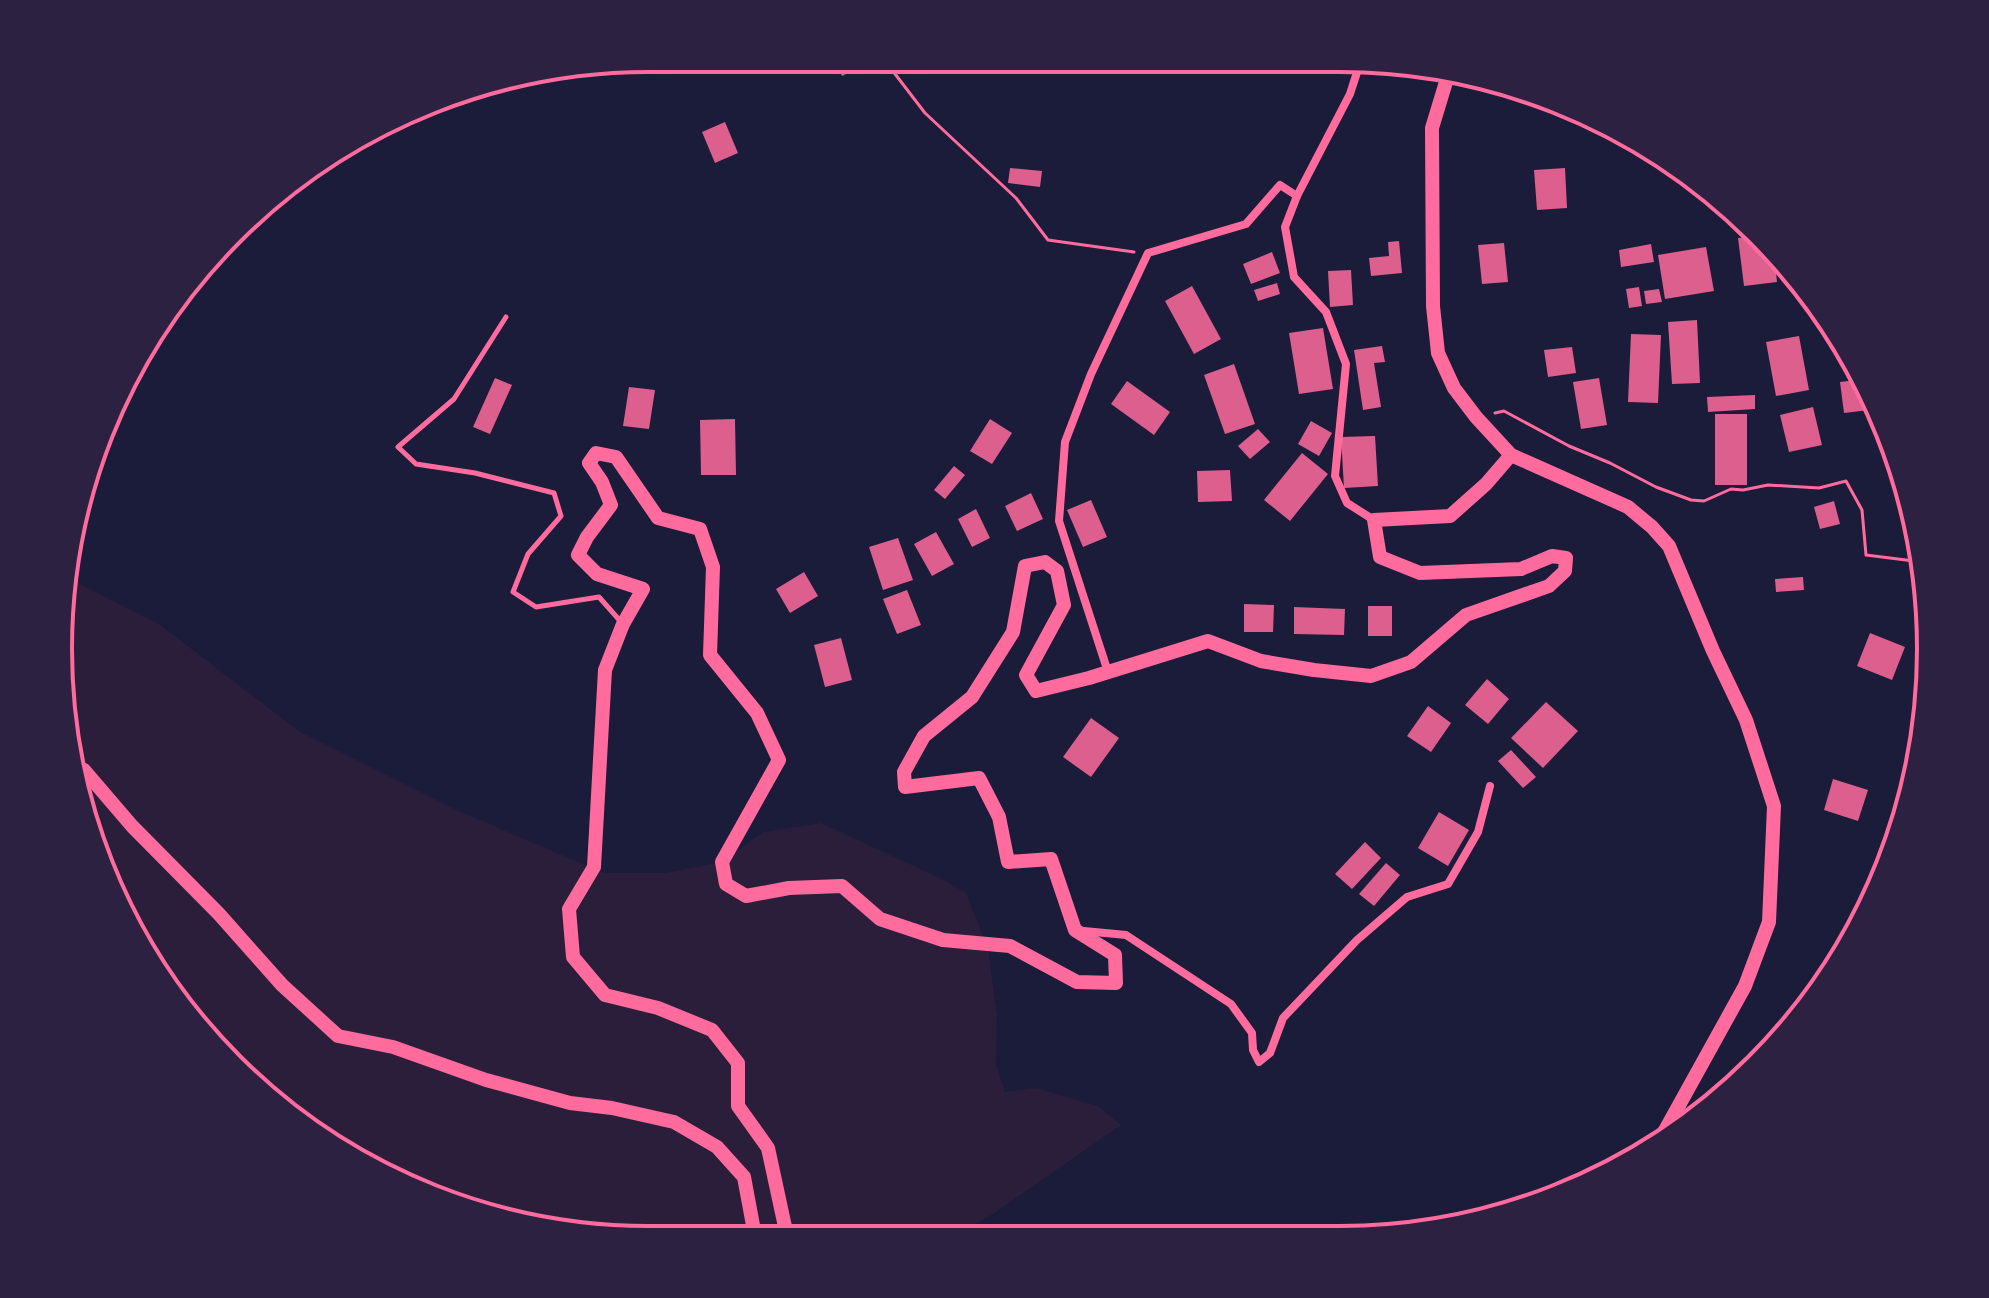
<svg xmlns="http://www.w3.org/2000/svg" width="1989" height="1298" viewBox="0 0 1989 1298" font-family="'IBM Plex Sans',sans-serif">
	<rect width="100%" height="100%" fill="#1b1b3a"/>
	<path fill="#2a1e3b" d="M 66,577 L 159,624 L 299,731 L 459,811 L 604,873 L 665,873 L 722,862 L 763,832 L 821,823 L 942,879 L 966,893 L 988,949 L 997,1015 L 996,1065 L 1005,1092 L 1036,1088 L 1098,1106 L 1121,1125 L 993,1214 L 952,1237 L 572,1235 L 422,1195 L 260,1094 L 137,945 L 78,802 L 59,611 Z"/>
	<g fill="#dd5f8e">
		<path d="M 834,59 L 856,59 L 860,67 L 842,76 Z"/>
		<path d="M 946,60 L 965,60 L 953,69 Z"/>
		<path d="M 1590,118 L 1595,121 L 1608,129 L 1590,128 Z"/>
		<path d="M 725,122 L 738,153 L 715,163 L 702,132 Z"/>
		<path d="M 1010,168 L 1042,171 L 1040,187 L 1008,183 Z"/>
		<path d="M 1565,168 L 1567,208 L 1537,210 L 1534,170 Z"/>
		<path d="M 1759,236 L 1774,252 L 1777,282 L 1744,286 L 1738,238 Z"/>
		<path d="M 1399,241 L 1402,273 L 1371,276 L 1369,258 L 1389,256 L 1388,242 Z"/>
		<path d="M 1504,243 L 1508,282 L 1482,284 L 1478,245 Z"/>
		<path d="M 1651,244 L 1654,262 L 1621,267 L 1619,250 Z"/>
		<path d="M 1706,247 L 1714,291 L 1665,299 L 1658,255 Z"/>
		<path d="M 1272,252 L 1280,273 L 1251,284 L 1243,264 Z"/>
		<path d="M 1351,270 L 1353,305 L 1330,307 L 1328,271 Z"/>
		<path d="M 1277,283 L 1280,294 L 1258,301 L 1254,290 Z"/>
		<path d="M 1192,286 L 1221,339 L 1194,354 L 1165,301 Z"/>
		<path d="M 1639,287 L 1642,306 L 1629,308 L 1626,289 Z"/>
		<path d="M 1659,289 L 1662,302 L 1646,304 L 1644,291 Z"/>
		<path d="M 1697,320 L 1700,383 L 1672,384 L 1668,322 Z"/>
		<path d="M 1323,328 L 1333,389 L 1299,394 L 1289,333 Z"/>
		<path d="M 1631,334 L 1661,335 L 1658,403 L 1628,402 Z"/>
		<path d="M 1799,336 L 1809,390 L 1776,396 L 1766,342 Z"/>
		<path d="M 1382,346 L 1385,362 L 1374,363 L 1381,407 L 1363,410 L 1354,350 Z"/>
		<path d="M 1572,347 L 1576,373 L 1548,377 L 1544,350 Z"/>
		<path d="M 1234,364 L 1255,424 L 1225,434 L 1204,375 Z"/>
		<path d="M 495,378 L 512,385 L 490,434 L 473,427 Z"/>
		<path d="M 1599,378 L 1607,425 L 1581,429 L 1573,382 Z"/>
		<path d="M 1865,379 L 1878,409 L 1844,413 L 1840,382 Z"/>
		<path d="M 1127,381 L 1170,412 L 1154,435 L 1111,404 Z"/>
		<path d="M 629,387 L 655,390 L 649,429 L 623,426 Z"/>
		<path d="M 1755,395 L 1755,409 L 1708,412 L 1707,397 Z"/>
		<path d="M 1813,407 L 1822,445 L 1789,452 L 1780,415 Z"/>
		<rect x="1715" y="414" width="32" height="71"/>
		<path d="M 735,419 L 736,475 L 701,475 L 700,420 Z"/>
		<path d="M 990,419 L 1012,433 L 992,464 L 970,451 Z"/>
		<path d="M 1311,421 L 1332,433 L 1319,456 L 1298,444 Z"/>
		<path d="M 1258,429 L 1270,442 L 1250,459 L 1238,446 Z"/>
		<path d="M 1375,436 L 1378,486 L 1344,488 L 1341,437 Z"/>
		<path d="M 1302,453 L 1328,474 L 1290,521 L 1264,500 Z"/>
		<path d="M 954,466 L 965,475 L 945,499 L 934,490 Z"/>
		<path d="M 1230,470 L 1232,501 L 1198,502 L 1197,471 Z"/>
		<path d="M 1031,493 L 1043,519 L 1017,531 L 1005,506 Z"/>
		<path d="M 1091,500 L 1107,537 L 1083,547 L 1067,510 Z"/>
		<path d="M 1834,501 L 1840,524 L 1820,529 L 1814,507 Z"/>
		<path d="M 976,509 L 990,538 L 972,547 L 958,519 Z"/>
		<path d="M 936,532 L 954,564 L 932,576 L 914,544 Z"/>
		<path d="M 898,538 L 913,580 L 883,590 L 869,547 Z"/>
		<path d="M 804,572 L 818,596 L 790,613 L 776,589 Z"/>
		<path d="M 1803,577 L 1804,590 L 1776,592 L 1775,579 Z"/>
		<path d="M 907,590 L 921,625 L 897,634 L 883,599 Z"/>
		<path d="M 1244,604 L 1274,605 L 1273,632 L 1244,632 Z"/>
		<rect x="1368" y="606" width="24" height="30"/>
		<path d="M 1294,607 L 1345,609 L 1344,635 L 1294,634 Z"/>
		<path d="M 1870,633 L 1905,647 L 1892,680 L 1857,666 Z"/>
		<path d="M 841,638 L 852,680 L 825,687 L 814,645 Z"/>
		<path d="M 1487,679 L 1509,699 L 1488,724 L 1465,705 Z"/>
		<path d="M 1546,702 L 1578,731 L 1543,768 L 1511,738 Z"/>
		<path d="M 1428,706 L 1451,723 L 1431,752 L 1407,736 Z"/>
		<path d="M 1091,718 L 1119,738 L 1091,777 L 1063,757 Z"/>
		<path d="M 1511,750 L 1536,777 L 1523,788 L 1498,761 Z"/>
		<path d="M 1833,779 L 1868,790 L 1858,821 L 1824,810 Z"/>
		<path d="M 1439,812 L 1469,830 L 1448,866 L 1418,848 Z"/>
		<path d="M 1365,842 L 1381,858 L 1352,889 L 1335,874 Z"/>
		<path d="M 1386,863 L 1400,875 L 1374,906 L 1359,894 Z"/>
	</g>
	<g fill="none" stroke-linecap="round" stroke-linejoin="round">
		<g stroke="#ff6b9d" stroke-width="3">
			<path d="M 869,59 L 892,70 L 925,113 L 1016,198 L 1048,240 L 1134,252"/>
			<path d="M 1495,413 L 1504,411 L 1569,446 L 1610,463 L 1656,487 L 1691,500 L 1704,501 L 1731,489 L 1743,490 L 1768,485 L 1819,488 L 1846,481 L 1862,510 L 1866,555 L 1922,562"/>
		</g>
		<path stroke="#ff6b9d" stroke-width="5" d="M 506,317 L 454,399 L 398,447 L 416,464 L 475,473 L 554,493 L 561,516 L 528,554 L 513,592 L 536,607 L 599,597 L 622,623"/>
		<g stroke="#ff6b9d" stroke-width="8">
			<path d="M 1360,63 L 1350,94 L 1297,196 L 1285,227 L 1294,277 L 1326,312 L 1346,364 L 1335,476 L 1347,503 L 1374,520"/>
			<path d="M 1108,672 L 1059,521 L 1065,442 L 1091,374 L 1148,253 L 1246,224 L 1280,185 L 1297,196"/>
			<path d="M 1084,931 L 1126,935 L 1231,1004 L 1252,1033 L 1253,1050 L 1259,1062 L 1270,1053 L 1283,1018 L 1357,940 L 1407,897 L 1448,884 L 1478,832 L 1490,786"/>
		</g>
		<g stroke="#ff6b9d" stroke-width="14">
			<path d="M 1449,72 L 1432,128 L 1433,306 L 1438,353 L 1454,388 L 1476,417 L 1511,455 L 1628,507 L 1652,527 L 1669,546 L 1713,651 L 1746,720 L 1774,806 L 1769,922 L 1745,986 L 1657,1145"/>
			<path d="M 74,766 L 84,770 L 132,826 L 219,914 L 282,985 L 338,1036 L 393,1047 L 486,1080 L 570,1103 L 612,1108 L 674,1122 L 717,1147 L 744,1177 L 755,1236"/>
			<path d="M 787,1236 L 768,1148 L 738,1106 L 738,1063 L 712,1030 L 658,1008 L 605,995 L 573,957 L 569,909 L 594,867 L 605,670 L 623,624 L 643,589 L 597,574 L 578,555 L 587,537 L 611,505 L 602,482 L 589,463 L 596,453 L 616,457 L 658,518 L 700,529 L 713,567 L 710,655 L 757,713 L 779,760 L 722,862 L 726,884 L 746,896 L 789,888 L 842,886 L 880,919 L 943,940 L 1010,946 L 1077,982 L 1116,983 L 1115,955 L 1075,930 L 1051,859 L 1008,862 L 999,817 L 979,778 L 905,787 L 904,772 L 924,736 L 972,697 L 1013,632 L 1025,566 L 1045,562 L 1057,571 L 1064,605 L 1026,675 L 1036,691 L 1089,678 L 1208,641 L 1261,661 L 1314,670 L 1371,676 L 1411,662 L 1466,615 L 1549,586 L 1565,571 L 1566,558 L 1552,556 L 1521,569 L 1420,573 L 1380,557 L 1374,520 L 1450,516 L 1486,484 L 1511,455"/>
		</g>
	</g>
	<path d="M0 0H1989V1298H0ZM649 72H1340A577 577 0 0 1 1917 649V649A577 577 0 0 1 1340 1226H649A577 577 0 0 1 72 649V649A577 577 0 0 1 649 72Z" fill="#2d2142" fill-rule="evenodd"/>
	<path fill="none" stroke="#ff6b9d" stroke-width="4" d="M649 72H1340A577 577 0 0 1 1917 649V649A577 577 0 0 1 1340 1226H649A577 577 0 0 1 72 649V649A577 577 0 0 1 649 72Z"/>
</svg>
